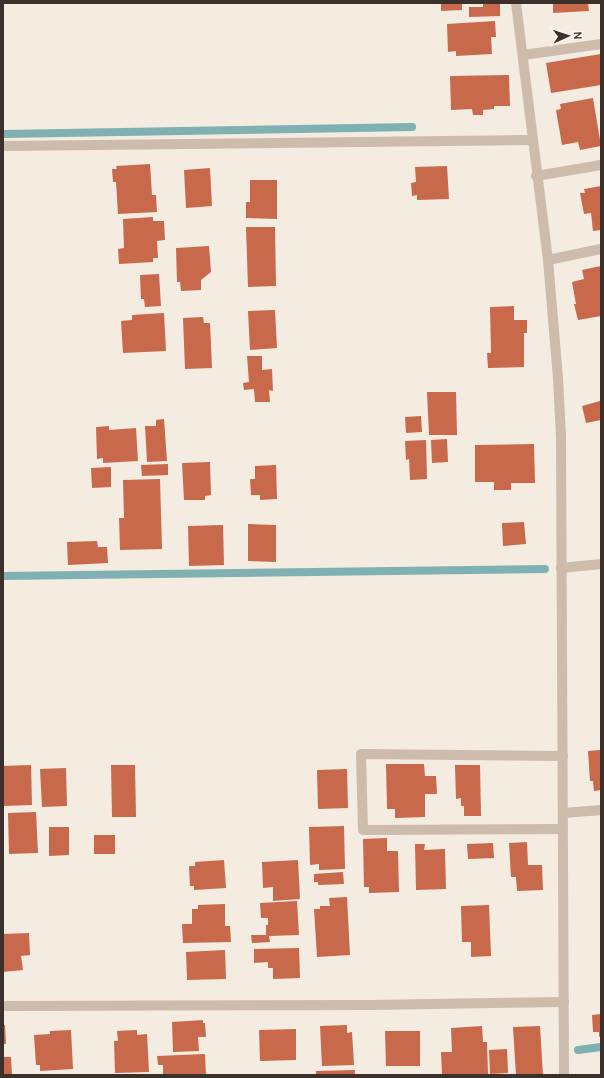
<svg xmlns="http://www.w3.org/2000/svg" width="604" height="1078" viewBox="0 0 604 1078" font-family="Overpass,sans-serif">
	<rect width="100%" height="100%" fill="#f4ebe1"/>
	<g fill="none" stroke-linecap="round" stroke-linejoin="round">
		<g stroke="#7fb0b2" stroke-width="8">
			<path d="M 3,134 L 412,127"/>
			<path d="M 3,576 L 545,569"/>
			<path d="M 578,1050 L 601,1047"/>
		</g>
	</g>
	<g fill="#c8694b">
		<path d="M 441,3 L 462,3 L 462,10 L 441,11 Z"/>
		<path d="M 483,3 L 500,3 L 500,16 L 469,17 L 469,7 L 483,7 Z"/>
		<path d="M 553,3 L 588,3 L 589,11 L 553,13 Z"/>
		<path d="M 495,21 L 496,37 L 491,37 L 492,54 L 456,56 L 456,51 L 448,52 L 447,24 Z"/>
		<path d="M 601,54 L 601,85 L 551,93 L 546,63 Z"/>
		<path d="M 509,75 L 510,106 L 494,106 L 494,109 L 483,110 L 483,115 L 473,115 L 472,109 L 451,110 L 450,76 Z"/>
		<path d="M 593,98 L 601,146 L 580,150 L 578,142 L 562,145 L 556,110 L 561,109 L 560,104 Z"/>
		<path d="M 150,164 L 152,195 L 156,195 L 157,212 L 118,214 L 116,182 L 113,182 L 112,169 L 117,169 L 116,166 Z"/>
		<path d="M 447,166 L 449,199 L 417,200 L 417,195 L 412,196 L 411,183 L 416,182 L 415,167 Z"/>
		<path d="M 210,168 L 212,206 L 186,208 L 184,170 Z"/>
		<path d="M 250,180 L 277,180 L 277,219 L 246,218 L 246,202 L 250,202 Z"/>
		<path d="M 601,186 L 601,230 L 593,231 L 591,213 L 584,214 L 580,193 L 585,193 L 584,189 Z"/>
		<path d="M 153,217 L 153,221 L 164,221 L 165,240 L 157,241 L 158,258 L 153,258 L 153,262 L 119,264 L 118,249 L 124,248 L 123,219 Z"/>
		<path d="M 246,227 L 275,227 L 276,286 L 248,287 Z"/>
		<path d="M 209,246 L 211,272 L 201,280 L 201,290 L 181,291 L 180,282 L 177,282 L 176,248 Z"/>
		<path d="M 601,266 L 601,316 L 578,320 L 574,304 L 576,304 L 572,282 L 584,279 L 582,270 Z"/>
		<path d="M 159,274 L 161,306 L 145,307 L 144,299 L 141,299 L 140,275 Z"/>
		<path d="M 514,306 L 514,320 L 527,320 L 527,333 L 524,333 L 524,367 L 488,368 L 487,353 L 491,353 L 490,307 Z"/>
		<path d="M 275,310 L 277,348 L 250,350 L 248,311 Z"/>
		<path d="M 164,313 L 166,351 L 123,353 L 121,321 L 132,320 L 132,315 Z"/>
		<path d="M 203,317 L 204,323 L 210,323 L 212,368 L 185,369 L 183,318 Z"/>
		<path d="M 247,356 L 262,356 L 262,370 L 272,369 L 273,391 L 269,390 L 270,402 L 255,402 L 254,389 L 244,390 L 243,383 L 249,382 Z"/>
		<path d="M 427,392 L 456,392 L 457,435 L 429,435 Z"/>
		<path d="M 600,401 L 601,420 L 586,423 L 582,406 Z"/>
		<path d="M 421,416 L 422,432 L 406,433 L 405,417 Z"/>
		<path d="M 164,419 L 167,461 L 147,462 L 145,426 L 156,426 L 156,420 Z"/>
		<path d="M 109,426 L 109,430 L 136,428 L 138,461 L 103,463 L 103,458 L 97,459 L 96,427 Z"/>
		<path d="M 447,439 L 448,462 L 432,463 L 431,440 Z"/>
		<path d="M 426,440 L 427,479 L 410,480 L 409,459 L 406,460 L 405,441 Z"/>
		<path d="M 534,444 L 535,483 L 511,483 L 511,490 L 494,490 L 494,482 L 475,482 L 475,445 Z"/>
		<path d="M 210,462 L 211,495 L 205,496 L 205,500 L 184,500 L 182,463 Z"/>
		<path d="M 168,464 L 168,475 L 142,476 L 141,465 Z"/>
		<path d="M 276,465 L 277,499 L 260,500 L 260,495 L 251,495 L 250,479 L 255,479 L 255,466 Z"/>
		<path d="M 111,467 L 111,487 L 92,488 L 91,468 Z"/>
		<path d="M 160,479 L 162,549 L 120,550 L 119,518 L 124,518 L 123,480 Z"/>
		<path d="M 524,522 L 526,544 L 503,546 L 502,523 Z"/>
		<path d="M 248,524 L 276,525 L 276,562 L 248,561 Z"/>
		<path d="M 223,525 L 224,565 L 189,566 L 188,526 Z"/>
		<path d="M 97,541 L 98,547 L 107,547 L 108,563 L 68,565 L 67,542 Z"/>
		<path d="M 601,750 L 601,790 L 594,791 L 593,781 L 590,781 L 588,751 Z"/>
		<path d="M 386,764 L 424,764 L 425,776 L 436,776 L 437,794 L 425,794 L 425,817 L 395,818 L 395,809 L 387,809 Z"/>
		<path d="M 31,765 L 32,805 L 4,806 L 3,766 Z"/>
		<path d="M 111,765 L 135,765 L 136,817 L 112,817 Z"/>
		<path d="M 455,765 L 480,765 L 481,816 L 464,816 L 464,806 L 461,806 L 461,798 L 456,799 Z"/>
		<path d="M 66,768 L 67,806 L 42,807 L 40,769 Z"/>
		<path d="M 347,769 L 348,808 L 318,809 L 317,770 Z"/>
		<path d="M 36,812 L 38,853 L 9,854 L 8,813 Z"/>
		<path d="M 344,826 L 345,869 L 319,870 L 319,864 L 310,865 L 309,827 Z"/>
		<path d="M 49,827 L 69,827 L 69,855 L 49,856 Z"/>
		<rect x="94" y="835" width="21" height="19"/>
		<path d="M 387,838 L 387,851 L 398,851 L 399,892 L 369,893 L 369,887 L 364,887 L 363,839 Z"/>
		<path d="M 527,842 L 528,865 L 542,865 L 543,890 L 517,891 L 516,877 L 511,877 L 509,843 Z"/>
		<path d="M 493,843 L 494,858 L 468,859 L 467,844 Z"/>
		<path d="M 415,844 L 425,844 L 424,850 L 445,849 L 446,889 L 416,890 Z"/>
		<path d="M 224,860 L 226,888 L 194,890 L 194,886 L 190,886 L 189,866 L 195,866 L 195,862 Z"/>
		<path d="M 298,860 L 300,899 L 273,901 L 273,887 L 263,888 L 262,862 Z"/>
		<path d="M 343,872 L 344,884 L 318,885 L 318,882 L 314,882 L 314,874 Z"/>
		<path d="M 347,897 L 350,955 L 317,957 L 314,909 L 320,909 L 320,906 L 330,906 L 329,898 Z"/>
		<path d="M 297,901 L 299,935 L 269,936 L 270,942 L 252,943 L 251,935 L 266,935 L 266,925 L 268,925 L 268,918 L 261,918 L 260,903 Z"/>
		<path d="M 225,904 L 225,926 L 230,926 L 231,942 L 183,943 L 182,924 L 192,924 L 192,909 L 198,909 L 198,905 Z"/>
		<path d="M 489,905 L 491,956 L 471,957 L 471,942 L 462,942 L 461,906 Z"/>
		<path d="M 29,933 L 30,955 L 21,956 L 23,970 L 3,972 L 3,934 Z"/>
		<path d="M 299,948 L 300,978 L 273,979 L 273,968 L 268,968 L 268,962 L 254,963 L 254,949 Z"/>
		<path d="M 225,950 L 226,979 L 187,980 L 186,952 Z"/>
		<path d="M 601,1014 L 601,1036 L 599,1037 L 599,1032 L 593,1032 L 592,1015 Z"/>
		<path d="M 203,1020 L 203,1023 L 205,1023 L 206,1037 L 198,1037 L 199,1051 L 173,1052 L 172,1022 Z"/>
		<path d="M 3,1025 L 5,1025 L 6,1044 L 3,1044 Z"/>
		<path d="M 347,1025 L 347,1033 L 352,1032 L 354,1065 L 322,1066 L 320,1026 Z"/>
		<path d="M 482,1026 L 483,1042 L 487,1042 L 488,1074 L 442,1075 L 441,1052 L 452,1052 L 451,1028 Z"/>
		<path d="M 540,1026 L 543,1075 L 516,1075 L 513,1027 Z"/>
		<path d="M 296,1029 L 296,1060 L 260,1061 L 259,1030 Z"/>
		<path d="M 71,1030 L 73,1069 L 40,1071 L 40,1065 L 36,1065 L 34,1035 L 50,1034 L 50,1031 Z"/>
		<path d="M 137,1030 L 137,1035 L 147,1034 L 149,1072 L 115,1073 L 114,1041 L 118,1041 L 117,1031 Z"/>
		<path d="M 385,1031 L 420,1031 L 420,1066 L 386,1066 Z"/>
		<path d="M 507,1049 L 508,1073 L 490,1074 L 489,1050 Z"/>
		<path d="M 205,1054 L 206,1075 L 163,1075 L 163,1065 L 158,1065 L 157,1056 Z"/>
		<path d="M 3,1057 L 11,1057 L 12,1075 L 3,1075 Z"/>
		<path d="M 355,1070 L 355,1075 L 316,1075 L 316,1071 Z"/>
	</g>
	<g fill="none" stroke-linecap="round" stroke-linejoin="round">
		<g stroke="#cdbbac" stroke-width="10">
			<path d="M 523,55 L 601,44"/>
			<path d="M 536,176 L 601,165"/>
			<path d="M 563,829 L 363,830 L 361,754 L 563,756"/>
		</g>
		<g stroke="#cdbbac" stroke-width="10">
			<path d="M 3,146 L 533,140"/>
			<path d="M 548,260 L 601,249"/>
			<path d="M 561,568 L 601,564"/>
			<path d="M 563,813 L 601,810"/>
			<path d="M 3,1006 L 369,1005 L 564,1002"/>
		</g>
		<path stroke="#cdbbac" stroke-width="10" d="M 516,3 L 548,260 L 558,378 L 561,437 L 564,1075"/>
	</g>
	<rect width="604" height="1078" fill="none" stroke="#3b302b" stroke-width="8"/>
	<g transform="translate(568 36) rotate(87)" stroke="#fbf5ee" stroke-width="3" paint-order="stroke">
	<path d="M0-3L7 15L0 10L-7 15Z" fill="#3b302b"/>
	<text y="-6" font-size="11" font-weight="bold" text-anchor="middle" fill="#3b302b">N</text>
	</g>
</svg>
